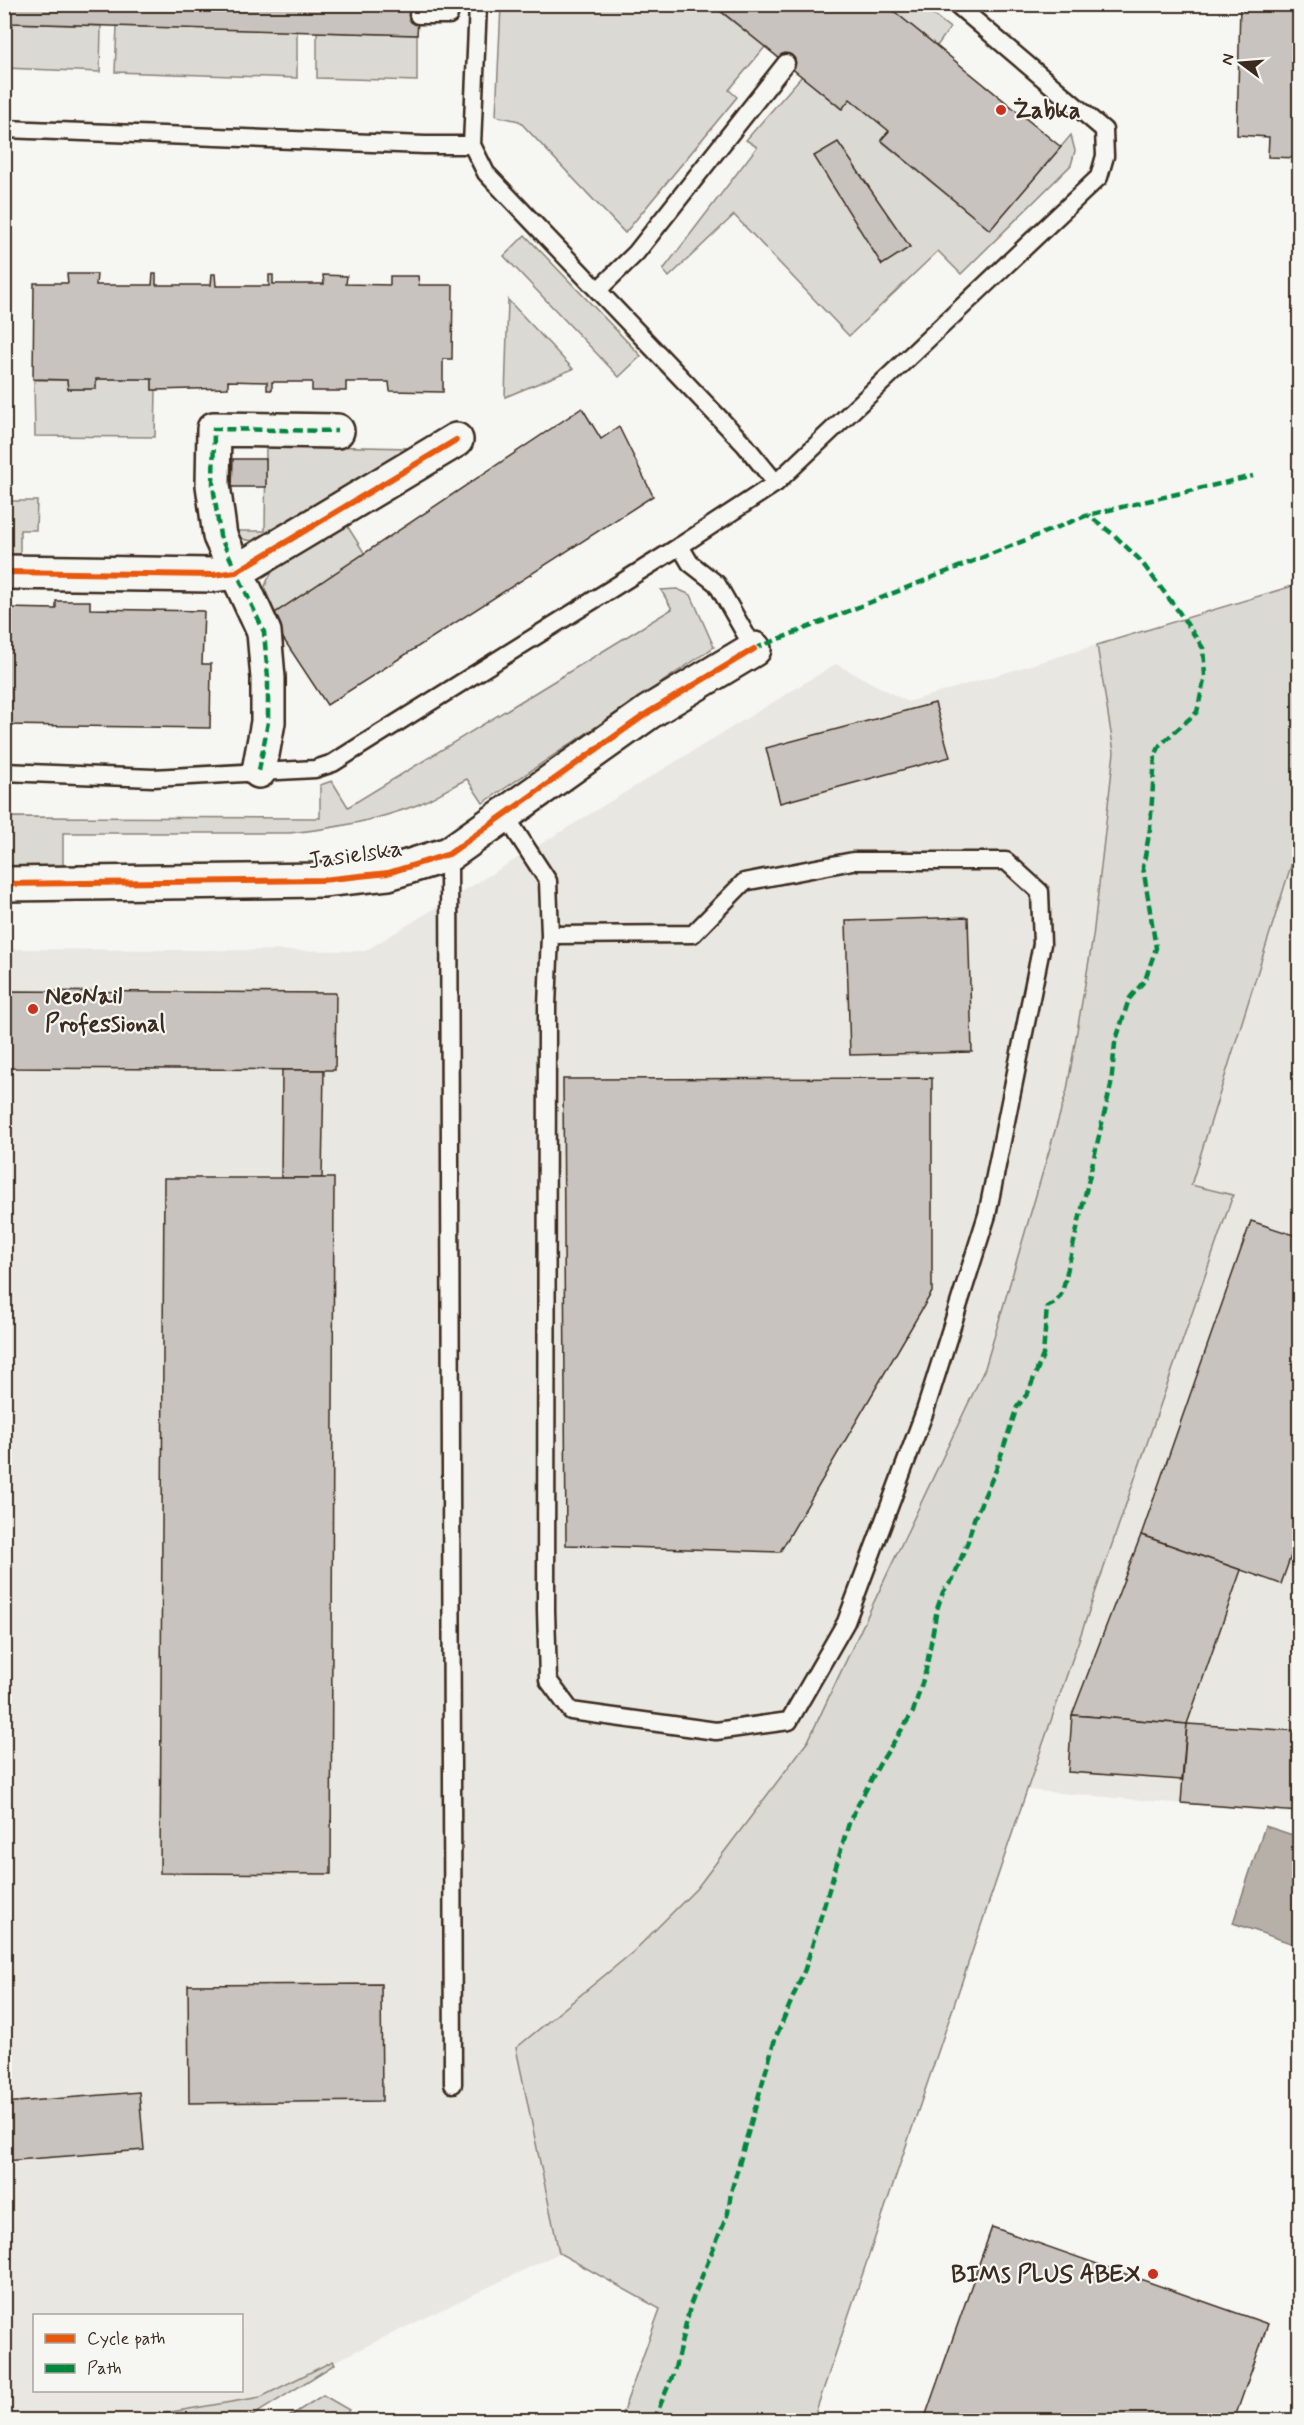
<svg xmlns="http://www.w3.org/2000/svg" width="1304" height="2425" viewBox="0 0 1304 2425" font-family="Mynerve,sans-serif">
	<rect width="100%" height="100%" fill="#f6f6f2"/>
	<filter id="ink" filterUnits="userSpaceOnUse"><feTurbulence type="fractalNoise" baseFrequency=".0167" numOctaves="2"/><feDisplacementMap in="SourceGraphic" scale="12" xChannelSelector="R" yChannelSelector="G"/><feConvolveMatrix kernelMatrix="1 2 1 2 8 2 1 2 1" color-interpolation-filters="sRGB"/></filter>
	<g filter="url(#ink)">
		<g fill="#e8e7e2" fill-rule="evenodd">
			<path d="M 1097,645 L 1114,752 L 1093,937 L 1067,1090 L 985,1368 L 808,1741 L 697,1888 L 633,1952 L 517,2048 L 559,2253 L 261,2397 L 123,2420 L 5,2420 L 5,949 L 365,951 L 836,664 L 908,702 ZM 34,2316 L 242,2316 L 242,2390 L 34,2390 Z"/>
			<path d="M 1299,840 L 1299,1814 L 1027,1790 L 1233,1196 L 1191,1185 Z"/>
		</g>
		<g fill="#dad9d3" stroke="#8a8278" stroke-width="1.5">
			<path d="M 5,5 L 11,5 L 11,23 L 101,26 L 100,72 L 5,68 Z"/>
			<path d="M 501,5 L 712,5 L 765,47 L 729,90 L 737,97 L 625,233 L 519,121 L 496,116 Z"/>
			<path d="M 885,5 L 921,5 L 950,28 L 937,46 Z"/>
			<path d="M 117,26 L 297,31 L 297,78 L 115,72 Z"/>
			<path d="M 317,32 L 417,35 L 417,81 L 317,78 Z"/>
			<path d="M 802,76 L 841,109 L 850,99 L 889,131 L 881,141 L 990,230 L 1071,135 L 1075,151 L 1071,165 L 961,274 L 938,251 L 849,336 L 734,215 L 669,277 L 663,270 L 757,147 L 746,140 Z"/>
			<path d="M 525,235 L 641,356 L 619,377 L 504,256 Z"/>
			<path d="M 508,300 L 573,369 L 505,397 Z"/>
			<path d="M 96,379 L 152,379 L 152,389 L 156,390 L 155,437 L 35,436 L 34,380 L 67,380 L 68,389 L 96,389 Z"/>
			<path d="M 266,445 L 410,448 L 259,540 C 247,542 240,539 232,531 L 265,531 Z"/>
			<path d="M 4,501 L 37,501 L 36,530 L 20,530 L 20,559 L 5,554 Z"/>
			<path d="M 346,524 L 365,554 L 269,617 C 262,595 261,585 277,566 Z"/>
			<path d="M 1299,584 L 1299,840 L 1191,1185 L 1233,1195 L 1027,1790 L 813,2420 L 620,2420 L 660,2309 L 559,2253 L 516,2048 L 633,1952 L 697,1888 L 808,1741 L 985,1368 L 1067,1090 L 1093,937 L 1114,752 L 1097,645 Z"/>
			<path d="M 677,589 L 691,595 L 714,647 L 483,803 L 467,779 C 450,787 434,798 417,805 C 377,820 332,829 289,833 L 63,833 L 63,868 L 5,867 L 5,817 L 320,818 L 320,785 L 332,781 L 348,807 L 672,609 L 661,590 Z"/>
			<path d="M 333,2361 L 335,2364 L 246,2420 L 123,2420 L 261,2397 Z"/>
			<path d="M 323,2395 L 349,2410 L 342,2420 L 284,2420 Z"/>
		</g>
		<path fill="#b6b0a9" stroke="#857a71" stroke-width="1.5" d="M 1265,1826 L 1299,1837 L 1299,1946 L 1233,1923 Z"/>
		<g fill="#c8c3be" stroke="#3b2a1e" stroke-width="1.5">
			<path d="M 11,4 L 419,4 L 417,35 L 11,23 Z"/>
			<path d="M 712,4 L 885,4 L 1061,147 L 990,230 L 881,140 L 889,131 L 850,99 L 842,109 Z"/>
			<path d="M 1240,4 L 1300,4 L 1300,158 L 1268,157 L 1269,137 L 1237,135 Z"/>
			<path d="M 838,142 L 910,247 L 882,265 L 814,156 Z"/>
			<path d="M 67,274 L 97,274 L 96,285 L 152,285 L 153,274 L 156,274 L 156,285 L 211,285 L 212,274 L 215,274 L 216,286 L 269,286 L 269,275 L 273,275 L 273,284 L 324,284 L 323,275 L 347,276 L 346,284 L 390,285 L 390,276 L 418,276 L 419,285 L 453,285 L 452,359 L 443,359 L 443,392 L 390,391 L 389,382 L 346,382 L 346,391 L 312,391 L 312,382 L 272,382 L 272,390 L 267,390 L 267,382 L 228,381 L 228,388 L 156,390 L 152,390 L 152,379 L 96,379 L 96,389 L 68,389 L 67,380 L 33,379 L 34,283 L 68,283 Z"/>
			<path d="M 582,408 L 601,439 L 619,427 L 653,496 L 327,705 L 269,617 Z"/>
			<path d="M 233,459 L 266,459 L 266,487 L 232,487 Z"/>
			<path d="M 56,601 L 90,601 L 90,609 L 204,611 L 202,664 L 211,664 L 210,728 L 4,725 L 4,608 L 56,609 Z"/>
			<path d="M 935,703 L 950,757 L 780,803 L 766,748 Z"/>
			<path d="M 968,917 L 972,1052 L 850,1055 L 846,921 Z"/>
			<path d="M 4,991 L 336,993 L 335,1070 L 4,1068 Z"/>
			<path d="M 282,1070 L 324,1070 L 322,1178 L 281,1178 Z"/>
			<path d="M 932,1078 L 932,1292 L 780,1552 L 566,1545 L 563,1079 Z"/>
			<path d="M 164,1178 L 334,1178 L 331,1874 L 160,1873 Z"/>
			<path d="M 1251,1221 L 1300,1237 L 1300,1530 L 1281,1584 L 1141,1535 Z"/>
			<path d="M 1141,1535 L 1241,1570 L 1187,1724 L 1072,1715 Z"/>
			<path d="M 1072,1715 L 1187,1724 L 1182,1780 L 1068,1772 Z"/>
			<path d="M 1187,1724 L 1300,1731 L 1300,1812 L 1181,1803 Z"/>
			<path d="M 381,1984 L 382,2101 L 189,2103 L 188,1985 Z"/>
			<path d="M 139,2092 L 144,2150 L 4,2161 L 4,2103 Z"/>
			<path d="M 992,2227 L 1268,2324 L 1234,2420 L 924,2420 Z"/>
		</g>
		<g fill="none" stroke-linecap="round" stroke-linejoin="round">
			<g stroke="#3b2a1e" stroke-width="21">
				<g id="lane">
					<path d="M 478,4 L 472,145 L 486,173 L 745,445 L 776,483"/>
					<path d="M 418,15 L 449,15 L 450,4"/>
					<path d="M 4,129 L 425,145 L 472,145"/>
					<path d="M 598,290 L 636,253 L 786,63"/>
					<path d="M 680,546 L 776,483 L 1099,177 L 1105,156 L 1104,130 L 956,4"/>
					<path d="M 4,772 L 153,778 L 315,769 L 333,763 L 352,751 L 680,546 L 690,563 L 717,584 L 754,649"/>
					<path d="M 505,815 L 548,881 L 550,935 L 693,934 L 744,882 L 853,861 L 1006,861 L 1040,892 L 1042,944 L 987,1215 L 925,1411 L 846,1622 L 789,1721 L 716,1731 L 571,1711 L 548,1680 L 546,1610 L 547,1006 L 550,935"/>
					<path d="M 449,854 L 453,2084"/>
				</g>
			</g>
			<g stroke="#3b2a1e" stroke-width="38">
				<g id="street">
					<path d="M 4,572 L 213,575 L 236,572 L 456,440"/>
					<path d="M 259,771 L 268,722 L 268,678 L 264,632 L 220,536 L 213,485 L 214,429 L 337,431"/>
					<path d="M 4,884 L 322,880 L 388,873 L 449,854 L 649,712 L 754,649"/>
				</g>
			</g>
			<use href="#lane" stroke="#f6f6f2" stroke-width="16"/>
			<use href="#street" stroke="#f6f6f2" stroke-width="33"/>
			<g stroke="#00873e" stroke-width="4.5" stroke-dasharray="9 4.5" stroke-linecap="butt">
				<path d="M 754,649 L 1088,515 L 1253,476"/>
				<path d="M 259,771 L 268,722 L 268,678 L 264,632 L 220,536 L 213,485 L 214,429 L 337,431"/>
				<path d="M 654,2420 L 674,2372 L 691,2303 L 728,2213 L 731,2192 L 775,2039 L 805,1969 L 850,1820 L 879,1765 L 913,1712 L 926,1670 L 937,1609 L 943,1592 L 953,1579 L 968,1541 L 974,1519 L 996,1470 L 1017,1407 L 1028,1393 L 1043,1355 L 1047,1307 L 1055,1303 L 1062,1293 L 1111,1085 L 1115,1043 L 1129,999 L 1145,980 L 1156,948 L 1143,867 L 1150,829 L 1155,756 L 1160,745 L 1197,712 L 1205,676 L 1203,648 L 1179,612 L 1140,560 L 1114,535 L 1088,515"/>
			</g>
			<g stroke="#f6f6f2" stroke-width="10">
				<g id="cycleway">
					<path d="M 4,572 L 213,575 L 236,572 L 456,440"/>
					<path d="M 4,884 L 322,880 L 388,873 L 449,854 L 649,712 L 754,649"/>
				</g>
			</g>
			<use href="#cycleway" stroke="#e8590c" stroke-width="6"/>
		</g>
	</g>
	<g fill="#c8321e" stroke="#f6f6f2" stroke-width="2">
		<circle cx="1001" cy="110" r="6"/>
		<circle cx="33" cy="1009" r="6"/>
		<circle cx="1153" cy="2274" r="6"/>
	</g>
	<g text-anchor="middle" stroke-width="4.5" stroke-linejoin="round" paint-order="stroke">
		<g font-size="24" font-weight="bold" fill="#3b2a1e" stroke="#f6f6f2" text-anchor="start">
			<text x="1013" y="118">Żabka</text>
			<text x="45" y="1003">NeoNail<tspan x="45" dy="28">Professional</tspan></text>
			<text x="1141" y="2282" text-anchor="end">BIMs PLUS ABEX</text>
		</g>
		<g font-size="24" fill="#3b2a1e" stroke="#f6f6f2">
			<text transform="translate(355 854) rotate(-8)" y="8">Jasielska</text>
		</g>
	</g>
	<rect width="1304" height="2425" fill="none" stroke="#f6f6f2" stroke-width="24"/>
	<rect x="12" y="12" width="1280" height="2401" fill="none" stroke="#3b2a1e" stroke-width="2" filter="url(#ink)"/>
	<rect x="33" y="2314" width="210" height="78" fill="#f6f6f2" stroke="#aba49d" stroke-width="1.5"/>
	<rect x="45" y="2334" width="30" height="9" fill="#e8590c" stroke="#aba49d" stroke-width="1.5"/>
	<text x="87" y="2344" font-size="18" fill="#3b2a1e">Cycle path</text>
	<rect x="45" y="2364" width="30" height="9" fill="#00873e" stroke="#aba49d" stroke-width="1.5"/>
	<text x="87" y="2374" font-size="18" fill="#3b2a1e">Path</text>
	<g transform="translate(1241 63) rotate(286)" stroke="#f6f6f2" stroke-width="4.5" paint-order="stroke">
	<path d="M0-4.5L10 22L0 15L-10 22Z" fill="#3b2a1e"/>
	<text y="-9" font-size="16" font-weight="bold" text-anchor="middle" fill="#3b2a1e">N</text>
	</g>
</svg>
